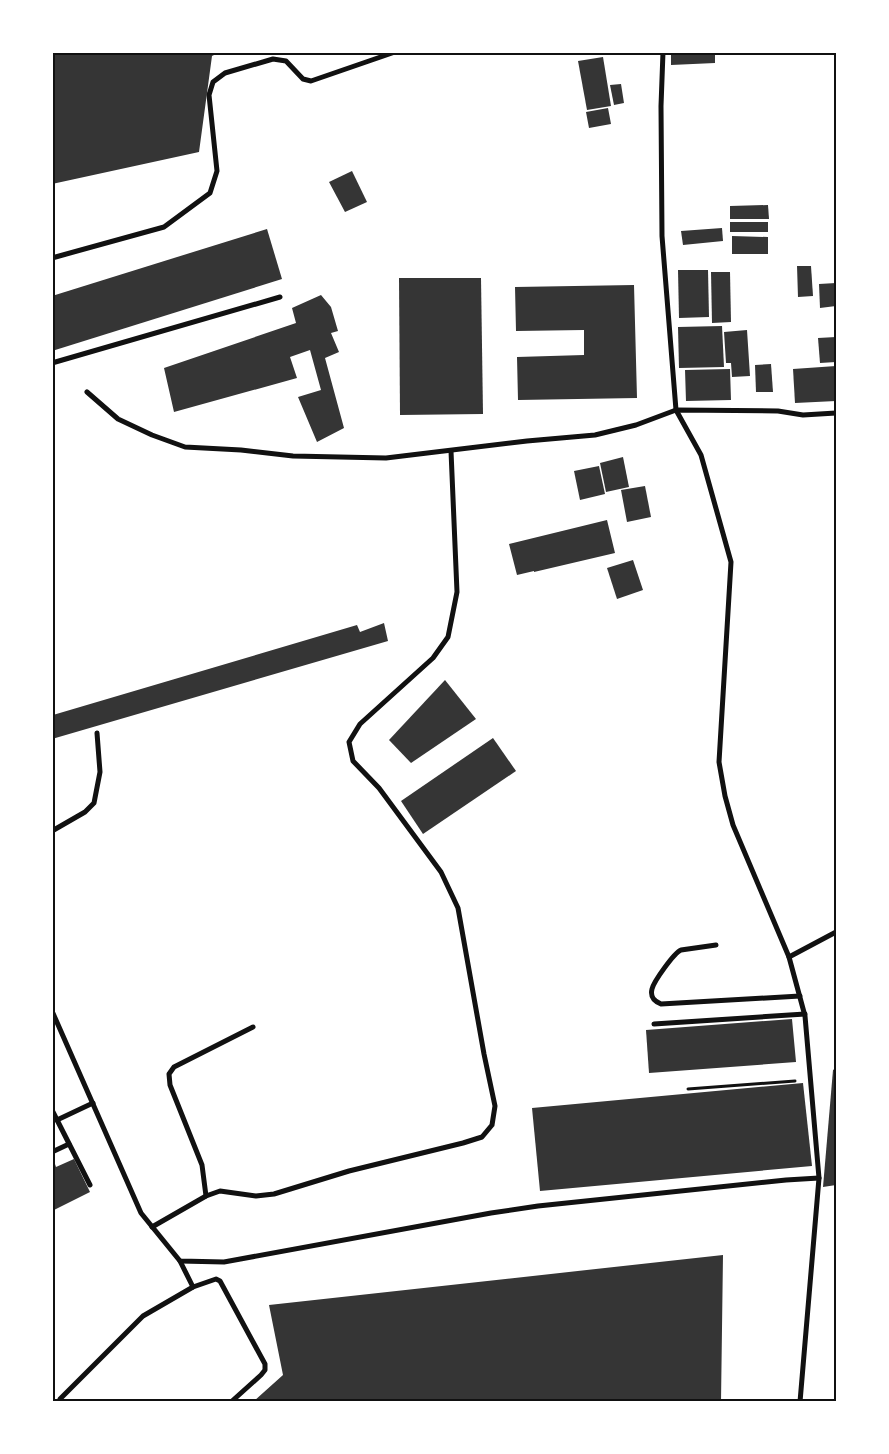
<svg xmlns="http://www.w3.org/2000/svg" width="889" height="1454" viewBox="0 0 889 1454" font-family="Manrope,sans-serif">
	<rect width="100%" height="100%" fill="#fff"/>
	<g fill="#353535">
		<path d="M 52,52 L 220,52 L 212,56 L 199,152 L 52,184 Z"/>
		<path d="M 671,52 L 715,52 L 715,63 L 671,65 Z"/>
		<path d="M 603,57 L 611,106 L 587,110 L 578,61 Z"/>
		<path d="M 621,84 L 624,103 L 614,105 L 610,85 Z"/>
		<path d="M 608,108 L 611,124 L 589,128 L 586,112 Z"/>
		<path d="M 352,171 L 367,202 L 345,212 L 329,182 Z"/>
		<path d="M 768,205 L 769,219 L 730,219 L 730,206 Z"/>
		<rect x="730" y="222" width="38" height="10"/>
		<path d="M 722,228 L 723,241 L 683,245 L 681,231 Z"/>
		<path d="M 267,229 L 282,279 L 52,351 L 52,296 Z"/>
		<path d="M 732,236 L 768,237 L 768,254 L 732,254 Z"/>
		<path d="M 797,266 L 811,266 L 813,296 L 798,297 Z"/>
		<path d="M 678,270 L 708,270 L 709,317 L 679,318 Z"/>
		<path d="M 711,272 L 730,272 L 731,322 L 712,323 Z"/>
		<path d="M 399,278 L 481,278 L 483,414 L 400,415 Z"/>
		<path d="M 836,283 L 836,306 L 820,308 L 819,284 Z"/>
		<path d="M 634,285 L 637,398 L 518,400 L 517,357 L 584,355 L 584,330 L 516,331 L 515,287 Z"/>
		<path d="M 321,295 L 331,307 L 338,331 L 331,333 L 339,352 L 325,358 L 344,428 L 317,442 L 298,397 L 321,390 L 310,350 L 290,357 L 297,378 L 174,412 L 164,368 L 296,323 L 292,308 Z"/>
		<path d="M 722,326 L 724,367 L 679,368 L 678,327 Z"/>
		<path d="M 747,330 L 750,376 L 732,377 L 731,363 L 726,363 L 724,332 Z"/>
		<path d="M 836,337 L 836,362 L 820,363 L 818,338 Z"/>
		<path d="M 771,364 L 773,392 L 756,392 L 755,365 Z"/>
		<path d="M 836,366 L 836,401 L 795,403 L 793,369 Z"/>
		<path d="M 730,369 L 731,400 L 686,401 L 685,370 Z"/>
		<path d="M 623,457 L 629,487 L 606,492 L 600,463 Z"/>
		<path d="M 599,466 L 605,494 L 580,500 L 574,471 Z"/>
		<path d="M 645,486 L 651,517 L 627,522 L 621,490 Z"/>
		<path d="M 607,520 L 615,553 L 534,572 L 534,571 L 517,575 L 509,544 Z"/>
		<path d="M 633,560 L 643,590 L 617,599 L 607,568 Z"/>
		<path d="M 384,623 L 388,641 L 52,739 L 52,723 L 55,722 L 53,715 L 357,625 L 360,632 Z"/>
		<path d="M 445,680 L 476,719 L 411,763 L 389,740 Z"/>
		<path d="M 493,738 L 516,771 L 423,834 L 401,801 Z"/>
		<path d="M 792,1019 L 796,1062 L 649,1073 L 646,1030 Z"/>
		<path d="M 836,1068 L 836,1185 L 823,1187 L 833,1070 Z"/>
		<path d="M 803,1083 L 812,1166 L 540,1191 L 532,1108 Z"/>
		<path d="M 74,1159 L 90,1192 L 52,1211 L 52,1162 L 54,1161 L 56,1167 Z"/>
		<path d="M 723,1255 L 721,1402 L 253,1402 L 283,1375 L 269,1305 Z"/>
	</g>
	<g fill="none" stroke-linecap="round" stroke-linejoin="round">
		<path stroke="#111" stroke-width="3" d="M 688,1089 L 795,1081"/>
		<g stroke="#111" stroke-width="5">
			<path d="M 663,52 L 661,106 L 662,236 L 676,410 L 701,455 L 731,562 L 719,762 L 725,796 L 733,825 L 789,957 L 805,1016 L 819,1178 L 800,1402"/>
			<path d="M 52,258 L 164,227 L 210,193 L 217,171 L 209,95 L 213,82 L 225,73 L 273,59 L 286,61 L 303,79 L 311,81 L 395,52"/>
			<path d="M 52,363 L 280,297"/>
			<path d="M 87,392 L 118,419 L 152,435 L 185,447 L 241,450 L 293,456 L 386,458 L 527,441 L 595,435 L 636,425 L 676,410 L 778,411 L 803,415 L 836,413"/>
			<path d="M 52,831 L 85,812 L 94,803 L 100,772 L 97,733"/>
			<path d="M 716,945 L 681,950 C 674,953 654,981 652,989 C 650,997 654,1001 661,1004 L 800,996"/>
			<path d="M 789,957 L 836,932"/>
			<path d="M 52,1011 L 141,1213 L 180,1261 L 224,1262 L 491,1213 L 538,1206 L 786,1180 L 819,1178"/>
			<path d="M 654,1024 L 805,1014"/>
			<path d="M 52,1110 L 90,1185"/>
			<path d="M 57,1120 L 93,1103"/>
			<path d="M 52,1152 L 69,1144"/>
			<path d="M 206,1196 L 202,1165 L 170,1085 L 169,1074 L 174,1067 L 253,1027"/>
			<path d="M 152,1227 L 206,1196 L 220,1191 L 256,1196 L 274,1194 L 349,1171 L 463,1143 L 482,1137 L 492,1125 L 495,1106 L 484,1054 L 458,908 L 441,872 L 379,788 L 353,761 L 349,742 L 360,724 L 433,658 L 448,637 L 457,592 L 451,451"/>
			<path d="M 180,1261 L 193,1287"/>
			<path d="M 59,1402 L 60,1399 L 143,1316 L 193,1287 L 216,1279 L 220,1281 L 265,1364 L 265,1370 L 261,1375 L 231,1402"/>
		</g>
	</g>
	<rect width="889" height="1454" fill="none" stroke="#ffffff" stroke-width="108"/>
	<rect x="54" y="54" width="781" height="1346" fill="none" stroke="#111" stroke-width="2"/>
</svg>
